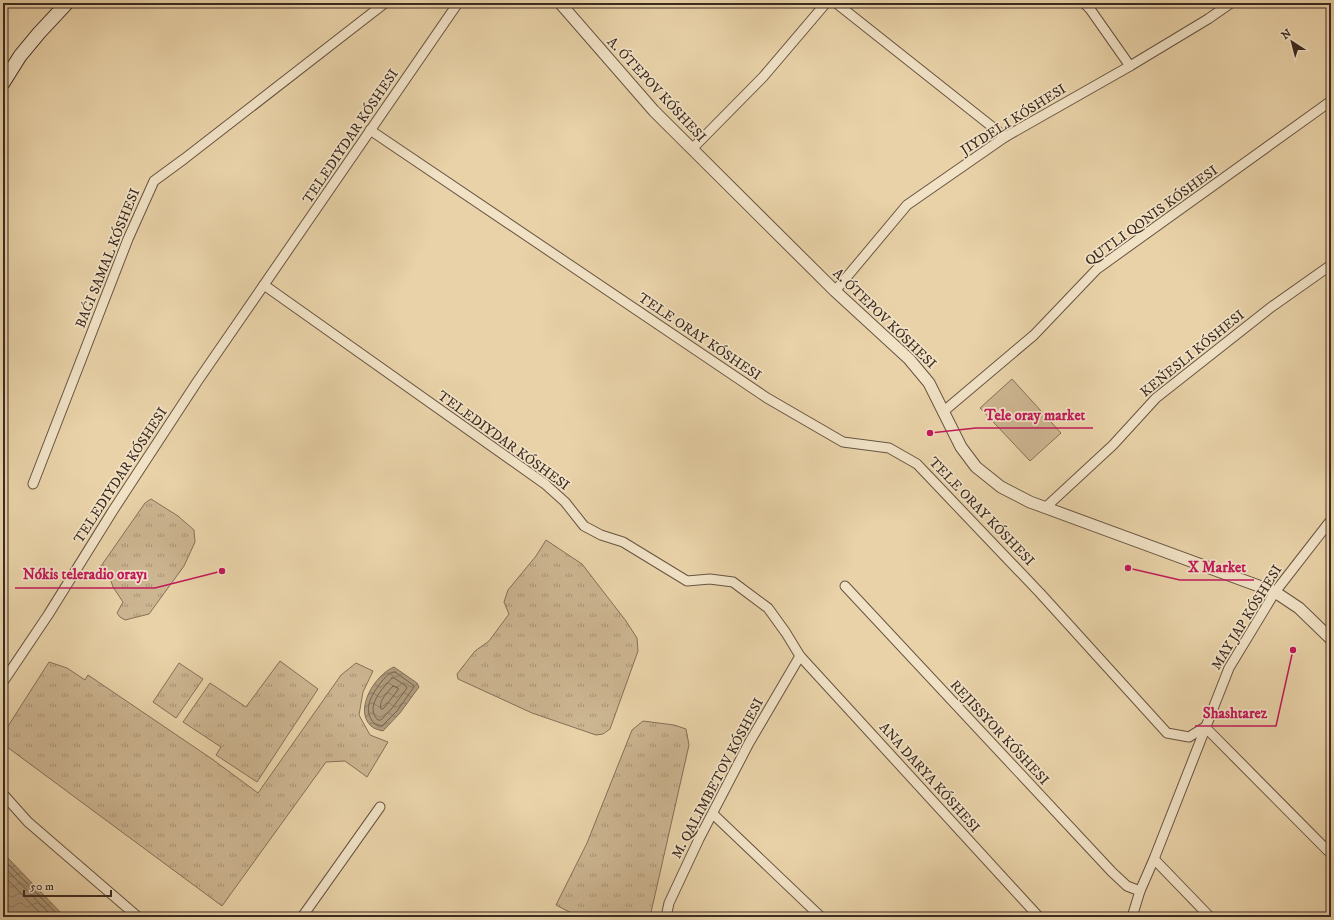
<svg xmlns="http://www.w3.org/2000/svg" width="1334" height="920" viewBox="0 0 1334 920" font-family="'IM FELL DW Pica',serif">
	<defs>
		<pattern id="grass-tufts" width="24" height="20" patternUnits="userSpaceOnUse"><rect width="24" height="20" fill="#ccb591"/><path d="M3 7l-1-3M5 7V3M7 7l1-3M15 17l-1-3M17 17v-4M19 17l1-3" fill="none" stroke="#a79376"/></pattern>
		<pattern id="water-waves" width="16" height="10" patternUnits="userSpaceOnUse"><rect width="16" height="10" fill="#ae997a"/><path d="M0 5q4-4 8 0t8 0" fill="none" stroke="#8f7d64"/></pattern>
	</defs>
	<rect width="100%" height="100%" fill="#e9d2a8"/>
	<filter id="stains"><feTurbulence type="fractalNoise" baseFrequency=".005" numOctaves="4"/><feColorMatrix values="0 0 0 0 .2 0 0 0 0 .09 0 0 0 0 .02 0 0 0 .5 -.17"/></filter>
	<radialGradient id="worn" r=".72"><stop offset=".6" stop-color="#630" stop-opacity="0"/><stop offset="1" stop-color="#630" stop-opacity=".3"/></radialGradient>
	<g fill="url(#grass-tufts)" stroke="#847058">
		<path d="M 151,499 L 178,516 L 194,530 L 195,542 L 184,566 L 149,614 L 125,620 L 120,617 L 117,613 L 123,602 L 113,587 L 109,575 L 101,566 L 145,503 Z"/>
		<path d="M 546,540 L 582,564 L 626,621 L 637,638 L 638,651 L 610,729 L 603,734 L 596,735 L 532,713 L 458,679 L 457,674 L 475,651 L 489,641 L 509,614 L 504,602 L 508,590 L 536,556 Z"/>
		<path d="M 280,661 L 318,689 L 257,782 L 216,755 L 221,747 L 183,722 L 210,683 L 246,707 Z"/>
		<path d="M 49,662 L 67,668 L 85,680 L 88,675 L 212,759 L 258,793 L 341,675 L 356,663 L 373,671 L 363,692 L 359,715 L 370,735 L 388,742 L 367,777 L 345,761 L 326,762 L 222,906 L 3,744 L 3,734 Z"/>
		<path d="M 179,663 L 203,679 L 176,718 L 153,702 Z"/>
		<path d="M 643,721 L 674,725 L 686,729 L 689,745 L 650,917 L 579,917 L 556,905 L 587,843 L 632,730 Z"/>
	</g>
	<path fill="#ccb591" stroke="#847058" d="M 1012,379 L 1061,433 L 1030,461 L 980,408 Z"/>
	<g fill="url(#water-waves)" stroke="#806d56">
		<path d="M 394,667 L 417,683 L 419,687 L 400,713 L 383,731 C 379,730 374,729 371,726 C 353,709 376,674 394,667 Z"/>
		<path d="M 3,853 L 65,917 L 3,917 Z"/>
	</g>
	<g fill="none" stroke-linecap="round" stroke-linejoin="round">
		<g stroke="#75624d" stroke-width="1">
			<path d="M 395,672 L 413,685 L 414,687 L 397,711 L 382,726 L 375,724 C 361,710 372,694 382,681 C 386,677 389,672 395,672 Z"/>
			<path d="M 392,678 L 394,678 L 406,686 L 407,688 L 393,707 L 381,720 L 378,720 C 364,707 383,688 392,678 Z"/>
			<path d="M 393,686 L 398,688 L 398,690 L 383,709 L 381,709 C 378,701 388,692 393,686 Z"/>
			<path d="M 3,859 L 60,917"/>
			<path d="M 3,866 L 53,917"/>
			<path d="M 3,875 L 44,917"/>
		</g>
		<g stroke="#675442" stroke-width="11">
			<g id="minor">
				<path d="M 836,3 L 1005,137"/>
				<path d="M 1084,3 L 1090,9 L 1130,66"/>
				<path d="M 370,130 L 767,398 L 843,442 L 889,448 L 917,464 L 1040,593 L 1167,733 L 1189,737 L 1205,727 L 1331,854"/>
				<path d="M 692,149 L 763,77 L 826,3"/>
				<path d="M 264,285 L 545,484 L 565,502 L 584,526 L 601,535 L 623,542 L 687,581 L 710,579 L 733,582 L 768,608 L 786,633 L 800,656 L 1039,917"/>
				<path d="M 835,291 L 907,205 L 1005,137 L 1130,66 L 1208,19 L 1231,3"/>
				<path d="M 944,411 L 1034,335 L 1097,269 L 1331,101"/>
				<path d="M 33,484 L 128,239 L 154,181 L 184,159 L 385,3"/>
				<path d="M 1046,507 L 1113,445 L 1156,398 L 1270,308 L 1331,265"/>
				<path d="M 845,586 L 1112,872 L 1127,886 L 1140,891"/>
				<path d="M 3,682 L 48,615 L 112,512 L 197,382 L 458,3"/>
				<path d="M 3,794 L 28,822 L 138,917"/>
				<path d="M 713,814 L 821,917"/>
				<path d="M 1154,859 L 1210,917"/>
				<path d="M 302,917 L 380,807"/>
				<path d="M 666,917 L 669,903 L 699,839 L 749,743 L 800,656"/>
				<path d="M 1132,917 L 1140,891 L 1154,859 L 1229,668 L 1275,592 L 1331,520"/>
			</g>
		</g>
		<g stroke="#675442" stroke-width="13">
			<path id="tertiary" d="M 560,3 L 654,111 L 835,291 L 909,359 L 929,383 L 961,447 L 976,467 L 1001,487 L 1030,502 L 1275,592 L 1299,608 L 1331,639"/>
		</g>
		<g stroke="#3c2a20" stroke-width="15">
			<path id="secondary" d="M 3,83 L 20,56 L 39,33 L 67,3"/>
		</g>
		<use href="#minor" stroke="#f1e2c6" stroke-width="9"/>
		<use href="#tertiary" stroke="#f1e2c6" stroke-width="11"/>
		<use href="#secondary" stroke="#f1e2c6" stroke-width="13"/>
	</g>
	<g text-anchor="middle" stroke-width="3.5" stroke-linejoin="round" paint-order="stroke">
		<g font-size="14" fill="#3c2a20" stroke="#f1e2c6">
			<text transform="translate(657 89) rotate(47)" y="5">A. ÓTEPOV KÓSHESI</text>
			<text transform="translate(1013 119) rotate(-32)" y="5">JIYDELI KÓSHESI</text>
			<text transform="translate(350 136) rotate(-56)" y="5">TELEDIYDAR KÓSHESI</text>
			<text transform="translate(1151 215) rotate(-36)" y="5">QUTLI QONIS KÓSHESI</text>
			<text transform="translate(107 258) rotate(-68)" y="5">BAǴI SAMAL KÓSHESI</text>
			<text transform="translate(885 318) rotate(44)" y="5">A. ÓTEPOV KÓSHESI</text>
			<text transform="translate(700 336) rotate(34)" y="5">TELE ORAY KÓSHESI</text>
			<text transform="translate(1192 353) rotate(-39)" y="5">KEŃESLI KÓSHESI</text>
			<text transform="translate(504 440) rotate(36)" y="5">TELEDIYDAR KÓSHESI</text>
			<text transform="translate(120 475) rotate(-57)" y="5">TELEDIYDAR KÓSHESI</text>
			<text transform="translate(982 511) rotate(46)" y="5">TELE ORAY KÓSHESI</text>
			<text transform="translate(1246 617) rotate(-58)" y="5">MAY JAP KÓSHESI</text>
			<text transform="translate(1000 732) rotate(47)" y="5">REJISSYOR KÓSHESI</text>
			<text transform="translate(930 777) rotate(48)" y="5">ANA DARYA KÓSHESI</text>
			<text transform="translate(717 778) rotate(-62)" y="5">M. QALIMBETOV KÓSHESI</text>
		</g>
	</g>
	<path fill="none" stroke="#c2185b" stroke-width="1.5" d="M930 433L976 428H1093M1128 568L1180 580H1254M222 571L155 588H15M1293 650L1276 726H1195"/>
	<g fill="#c2185b" stroke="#f1e2c6" stroke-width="1.5">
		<circle cx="930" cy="433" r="4"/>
		<circle cx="1128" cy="568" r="4"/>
		<circle cx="222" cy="571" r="4"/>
		<circle cx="1293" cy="650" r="4"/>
	</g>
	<g font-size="15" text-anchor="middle" font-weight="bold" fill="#c2185b" stroke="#f1e2c6" stroke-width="3.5" stroke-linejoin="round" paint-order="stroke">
		<text x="1035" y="420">Tele oray market</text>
		<text x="1217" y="572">X Market</text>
		<text x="85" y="579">Nókis teleradio orayı</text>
		<text x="1235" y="718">Shashtarez</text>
	</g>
	<rect width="1334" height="920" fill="none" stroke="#e9d2a8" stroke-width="16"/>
	<rect x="4" y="4" width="1326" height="912" fill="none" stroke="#3c2a20" stroke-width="2"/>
	<rect x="8" y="8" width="1318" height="904" fill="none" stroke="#3c2a20"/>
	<g transform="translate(1292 42) rotate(324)" stroke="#f1e2c6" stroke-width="3" paint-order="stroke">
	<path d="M0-3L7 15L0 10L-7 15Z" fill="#3c2a20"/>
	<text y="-6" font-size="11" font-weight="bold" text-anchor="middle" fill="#3c2a20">N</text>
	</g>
	<path d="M24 890v6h87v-6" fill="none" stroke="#3c2a20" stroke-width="2"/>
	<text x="30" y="890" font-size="12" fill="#3c2a20" stroke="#f1e2c6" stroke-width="3" paint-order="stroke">50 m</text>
	<rect width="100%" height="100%" filter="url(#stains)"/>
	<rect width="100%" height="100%" fill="url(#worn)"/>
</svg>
